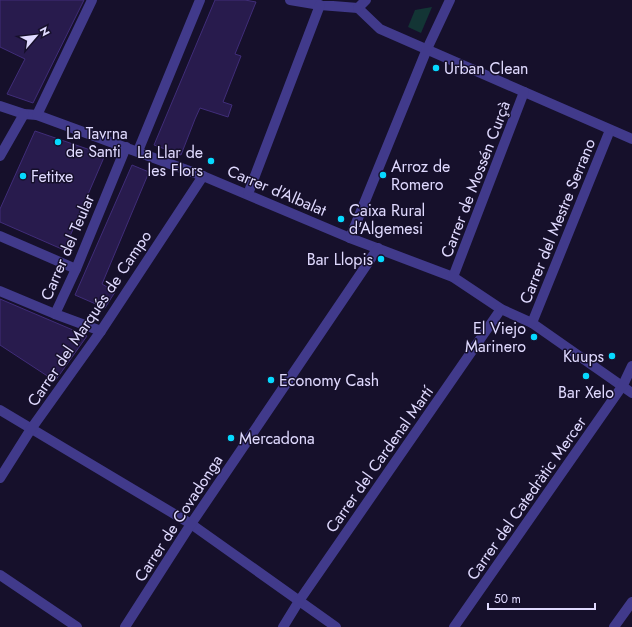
<svg xmlns="http://www.w3.org/2000/svg" width="632" height="627" viewBox="0 0 632 627" font-family="Jost,sans-serif">
	<rect width="100%" height="100%" fill="#16102b"/>
	<path fill="#133535" d="M 432,7 L 421,33 L 408,27 L 415,10 Z"/>
	<g fill="#281b4d" stroke="#402d79">
		<path d="M 0,0 L 84,0 L 33,103 L 7,94 L 25,59 L 0,47 Z"/>
		<path d="M 215,0 L 245,0 L 256,2 L 235,54 L 241,56 L 223,102 L 232,105 L 228,117 L 200,108 L 195,119 L 181,155 L 154,145 Z"/>
		<path d="M 35,131 L 105,155 L 64,250 L 0,222 L 0,209 Z"/>
		<path d="M 132,165 L 149,172 L 102,284 L 115,292 L 105,308 L 75,295 Z"/>
		<path d="M 0,299 L 87,336 L 55,381 L 0,345 Z"/>
	</g>
	<g fill="none" stroke-linecap="round" stroke-linejoin="round">
		<g stroke="#413a8b" stroke-width="10">
			<path d="M 290,0 L 320,5 L 358,8"/>
			<path d="M 358,8 L 380,29 L 632,139"/>
			<path d="M 358,8 L 366,0"/>
			<path d="M 0,106 L 24,114 L 37,115 L 203,176 L 350,238 L 453,277 L 501,309 L 532,323 L 632,393"/>
			<path d="M 37,115 L 92,0"/>
			<path d="M 138,151 L 200,0"/>
			<path d="M 0,156 L 24,114"/>
			<path d="M 248,194 L 320,5"/>
			<path d="M 0,236 L 76,269"/>
			<path d="M 350,238 L 427,49 L 450,0"/>
			<path d="M 453,277 L 524,92"/>
			<path d="M 0,291 L 55,314"/>
			<path d="M 532,323 L 610,130"/>
			<path d="M 101,331 L 55,314 L 76,269 L 126,147"/>
			<path d="M 0,410 L 191,524 L 336,627"/>
			<path d="M 0,478 L 31,429 L 101,331 L 203,176"/>
			<path d="M 0,575 L 77,627"/>
			<path d="M 125,627 L 191,524 L 378,248"/>
			<path d="M 283,627 L 299,601 L 501,309"/>
			<path d="M 454,627 L 623,385 L 632,366"/>
			<path d="M 614,627 L 632,602"/>
		</g>
	</g>
	<g fill="#06d9ff" stroke="#16102b" stroke-width="1.5">
		<circle cx="436" cy="68" r="4"/>
		<circle cx="58" cy="142" r="4"/>
		<circle cx="211" cy="161" r="4"/>
		<circle cx="383" cy="175" r="4"/>
		<circle cx="23" cy="176" r="4"/>
		<circle cx="341" cy="219" r="4"/>
		<circle cx="381" cy="259" r="4"/>
		<circle cx="534" cy="337" r="4"/>
		<circle cx="612" cy="356" r="4"/>
		<circle cx="586" cy="376" r="4"/>
		<circle cx="271" cy="380" r="4"/>
		<circle cx="231" cy="438" r="4"/>
	</g>
	<g text-anchor="middle" stroke-width="3" stroke-linejoin="round" paint-order="stroke">
		<g font-size="16" fill="#e0daff" stroke="#16102b" text-anchor="start">
			<text x="444" y="74">Urban Clean</text>
			<text x="66" y="139">La Tavrna<tspan x="66" dy="18">de Santi</tspan></text>
			<text x="203" y="158" text-anchor="end">La Llar de<tspan x="203" dy="18">les Flors</tspan></text>
			<text x="391" y="172">Arroz de<tspan x="391" dy="18">Romero</tspan></text>
			<text x="31" y="182">Fetitxe</text>
			<text x="349" y="216">Caixa Rural<tspan x="349" dy="18">d'Algemesi</tspan></text>
			<text x="373" y="265" text-anchor="end">Bar Llopis</text>
			<text x="526" y="334" text-anchor="end">El Viejo<tspan x="526" dy="18">Marinero</tspan></text>
			<text x="604" y="362" text-anchor="end">Kuups</text>
			<text x="279" y="386">Economy Cash</text>
			<text x="586" y="398" text-anchor="middle">Bar Xelo</text>
			<text x="239" y="444">Mercadona</text>
		</g>
		<g font-size="16" fill="#e0daff" stroke="#16102b">
			<text transform="translate(475 179) rotate(-69)" y="6">Carrer de Mossén Curçà</text>
			<text transform="translate(277 190) rotate(23)" y="6">Carrer d'Albalat</text>
			<text transform="translate(557 221) rotate(-68)" y="6">Carrer del Mestre Serrano</text>
			<text transform="translate(67 247) rotate(-67)" y="6">Carrer del Teular</text>
			<text transform="translate(89 318) rotate(-56)" y="6">Carrer del Marqués de Campo</text>
			<text transform="translate(379 459) rotate(-55)" y="6">Carrer del Cardenal Martí</text>
			<text transform="translate(526 498) rotate(-55)" y="6">Carrer del Catedràtic Mercer</text>
			<text transform="translate(178 518) rotate(-57)" y="6">Carrer de Covadonga</text>
		</g>
	</g>
	<g transform="translate(36 36) rotate(62)" stroke="#16102b" stroke-width="3" paint-order="stroke">
	<path d="M0-3L7 15L0 10L-7 15Z" fill="#e0daff"/>
	<text y="-6" font-size="11" font-weight="bold" text-anchor="middle" fill="#e0daff">N</text>
	</g>
	<path d="M488 603v6h107v-6" fill="none" stroke="#e0daff" stroke-width="2"/>
	<text x="494" y="603" font-size="12" fill="#e0daff" stroke="#16102b" stroke-width="3" paint-order="stroke">50 m</text>
</svg>
